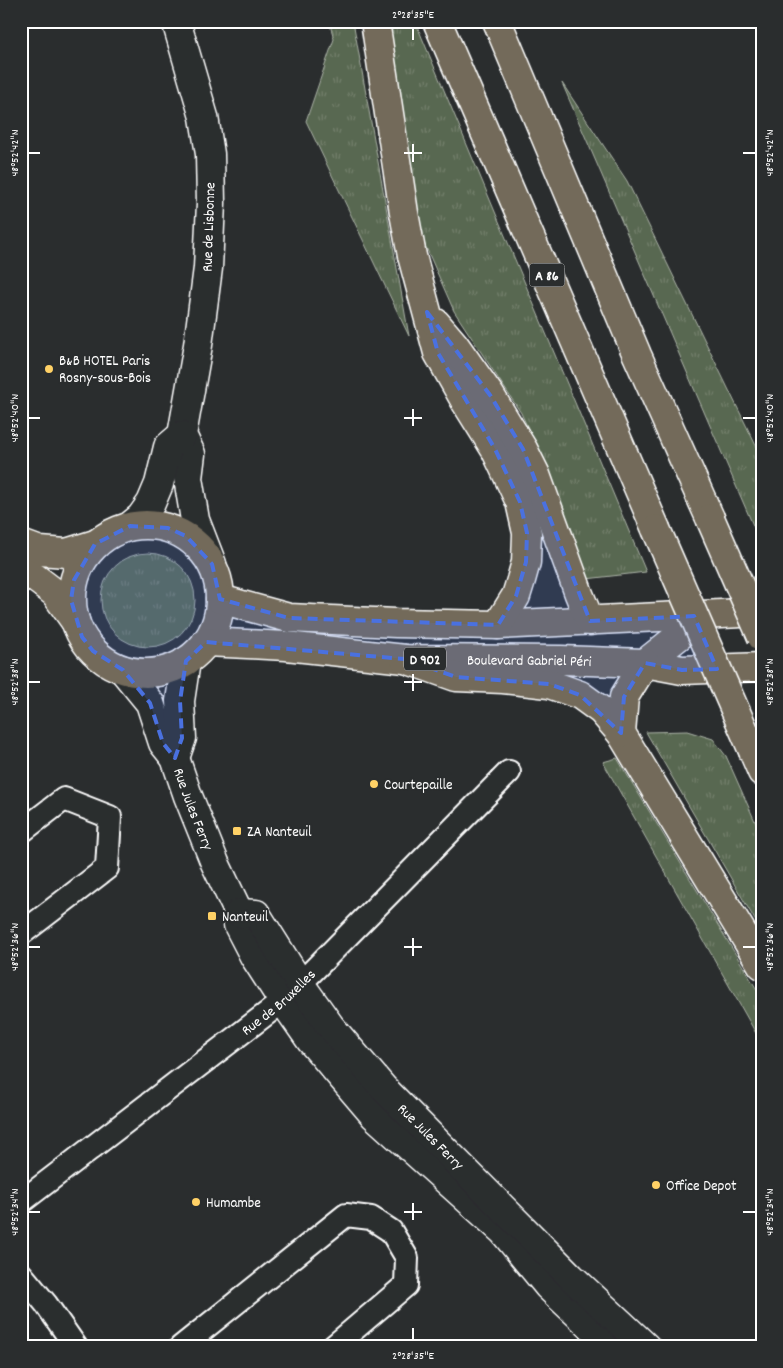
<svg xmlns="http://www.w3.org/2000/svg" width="783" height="1368" viewBox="0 0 783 1368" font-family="Dekko,sans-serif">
	<defs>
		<pattern id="grass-tufts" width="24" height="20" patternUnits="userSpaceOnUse" patternTransform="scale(1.25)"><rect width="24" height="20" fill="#596851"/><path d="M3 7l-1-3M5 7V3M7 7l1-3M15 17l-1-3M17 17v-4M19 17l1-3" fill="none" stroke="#727f6b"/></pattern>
	</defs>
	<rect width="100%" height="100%" fill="#2a2d2e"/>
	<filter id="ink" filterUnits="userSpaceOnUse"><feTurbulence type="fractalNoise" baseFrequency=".02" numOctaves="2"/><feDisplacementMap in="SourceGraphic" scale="10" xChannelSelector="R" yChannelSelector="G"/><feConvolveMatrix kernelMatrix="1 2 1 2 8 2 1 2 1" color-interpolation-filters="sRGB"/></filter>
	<g filter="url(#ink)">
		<g fill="url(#grass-tufts)" stroke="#acb4a8">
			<path d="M 329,21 L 353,21 L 409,336 L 306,121 L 334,39 Z"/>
			<path d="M 387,21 L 415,21 L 646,572 L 586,579 L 556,489 L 521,413 L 454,311 L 421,236 Z"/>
			<path d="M 562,83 L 627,181 L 762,458 L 762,546 Z"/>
			<circle cx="148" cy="600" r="47"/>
			<path d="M 687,731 L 713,739 L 726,756 L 762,837 L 762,932 L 646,732 Z"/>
			<path d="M 617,758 L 762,998 L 762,1044 L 603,762 Z"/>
		</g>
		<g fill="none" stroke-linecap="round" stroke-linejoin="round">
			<g stroke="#fff" stroke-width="26">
				<g id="minor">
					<path d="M 21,832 L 64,799 L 110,817 L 107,868 L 21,934"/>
					<path id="s1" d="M 21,1202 L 283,1001 L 300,984 L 509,772"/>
					<path d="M 21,1274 L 46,1304 L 76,1347"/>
					<path d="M 181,1347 L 346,1215 L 371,1218 L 391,1231 L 407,1258 L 406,1285 L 333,1347"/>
				</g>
			</g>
			<g stroke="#fff" stroke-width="31">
				<g id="tertiary">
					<path d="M 176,21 L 204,117 L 210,154 L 211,203 L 208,268 L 198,345 L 182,435 L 191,454 L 188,478 L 195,520 L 212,564"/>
					<path d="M 130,526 L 141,517 L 151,503 L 159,484 L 168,447 L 182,435"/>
					<path id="s2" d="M 123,670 L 150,703 L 163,743 L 175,758 L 188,796 L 215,863 L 239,913 L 238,925 L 254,956 L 283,1001 L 311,1041 L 374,1115 L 503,1231 L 548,1286 L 613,1347"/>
					<path d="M 175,758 L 182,738 L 180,701 L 186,661"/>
					<path id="s3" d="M 239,913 L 256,914 L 300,984 L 330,1026 L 384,1089 L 571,1277 L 646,1347"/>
				</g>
			</g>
			<g stroke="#fff" stroke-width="31">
				<g id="primary">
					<circle cx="146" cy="599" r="74"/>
					<path d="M 21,544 L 40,551 L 66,553 L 95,544"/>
					<path d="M 21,570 L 34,577 L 55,593 L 75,621"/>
					<path d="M 220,599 L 289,618 L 396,623 L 498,625 L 762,612"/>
					<path id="s4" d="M 206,642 L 286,646 L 405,659 L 561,660 L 645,663 L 682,670 L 762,667"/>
					<path d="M 645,663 L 704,616"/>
				</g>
			</g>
			<g stroke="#fff" stroke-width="31">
				<g id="motorway">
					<path d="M 375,21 L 404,213 L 412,256 L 438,353 L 465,401 L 495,449 L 520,502 L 527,533 L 526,562 L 521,580 L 516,596 L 498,625"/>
					<path d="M 437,21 L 656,529"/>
					<path d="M 497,21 L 637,355 L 710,518"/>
					<path d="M 436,323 L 454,344 L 490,395 L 523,449 L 536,475 L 579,594 L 590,621"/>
					<path d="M 405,659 L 456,677 L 503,679 L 549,684 L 580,695 L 602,711 L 621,733 L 762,965"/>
					<path d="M 621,733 L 624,697 L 645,663"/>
					<path d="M 753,751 L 762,772"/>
				</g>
			</g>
			<use href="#minor" stroke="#2a2d2e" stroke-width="22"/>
			<use href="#tertiary" stroke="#2a2d2e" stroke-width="28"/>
			<use href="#primary" stroke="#736b5a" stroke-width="28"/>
			<use href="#motorway" stroke="#736b5a" stroke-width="28"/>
			<g stroke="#fff" stroke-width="31" stroke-linecap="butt">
				<g id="motorway-bridge">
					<path d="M 710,518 L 762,637"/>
					<path d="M 656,529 L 753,751"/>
				</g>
			</g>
			<use href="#motorway-bridge" stroke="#736b5a" stroke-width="28"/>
		</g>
	</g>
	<path fill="#4a71e0" fill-opacity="0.2" stroke="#4a71e0" stroke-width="4" stroke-dasharray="10 6" stroke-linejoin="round" d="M 427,312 L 490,395 L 523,449 L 590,621 L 694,616 L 717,669 L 682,670 L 645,663 L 624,697 L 621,733 L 580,695 L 549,684 L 456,677 L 405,659 L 206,642 L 186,661 L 180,701 L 182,738 L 175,758 L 163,743 L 150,703 L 123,670 L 93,651 L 82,637 L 71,600 L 74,580 L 95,544 L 130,526 L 168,528 L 186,536 L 212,564 L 220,599 L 289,618 L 498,625 L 516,596 L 526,562 L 527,533 L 520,502 L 495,449 L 438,353 Z"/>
	<path fill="none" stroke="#fff" stroke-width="2" d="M 413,28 L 413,40M 413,144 L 413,162M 28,153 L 40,153M 404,153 L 422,153M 743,153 L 756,153M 413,409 L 413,426M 28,418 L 40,418M 404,418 L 422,418M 743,418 L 756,418M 413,674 L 413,691M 28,682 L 40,682M 404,682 L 422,682M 743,682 L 756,682M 413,938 L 413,956M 28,947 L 40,947M 404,947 L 422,947M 743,947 L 756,947M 413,1203 L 413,1220M 28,1212 L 40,1212M 404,1212 L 422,1212M 743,1212 L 756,1212M 413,1328 L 413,1340"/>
	<g fill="#ffd166" stroke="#2a2d2e" stroke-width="2">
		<circle cx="49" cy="369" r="5"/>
		<circle cx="374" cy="784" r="5"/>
		<rect x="232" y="826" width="10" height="10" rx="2.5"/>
		<rect x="207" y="911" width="10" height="10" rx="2.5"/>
		<circle cx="656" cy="1185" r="5"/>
		<circle cx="196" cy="1202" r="5"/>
	</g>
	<g text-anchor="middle" stroke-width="4" stroke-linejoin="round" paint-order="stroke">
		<g fill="#2a2d2e" stroke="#bfc0c0" stroke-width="1">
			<rect x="529.5" y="263.5" width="35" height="23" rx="4"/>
			<rect x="404" y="647.5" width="42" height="23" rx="4"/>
		</g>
		<g font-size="14" font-weight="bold" fill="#fff">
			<text x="547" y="280">A 86</text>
			<text x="425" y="664">D 902</text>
		</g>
		<g font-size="15" fill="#fff" stroke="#2a2d2e">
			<text transform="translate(208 227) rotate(-88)" y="5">Rue de Lisbonne</text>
			<text dy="5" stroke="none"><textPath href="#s4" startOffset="324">Boulevard Gabriel Péri</textPath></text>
			<text dy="5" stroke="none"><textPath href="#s2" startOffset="158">Rue Jules Ferry</textPath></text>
			<text dy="5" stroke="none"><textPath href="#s1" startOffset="326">Rue de Bruxelles</textPath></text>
			<text dy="5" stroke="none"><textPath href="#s3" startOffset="301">Rue Jules Ferry</textPath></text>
		</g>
		<g font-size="15" fill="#fff" stroke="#2a2d2e" text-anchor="start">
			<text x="59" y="365">B&amp;B HOTEL Paris<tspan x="59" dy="17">Rosny-sous-Bois</tspan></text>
			<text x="384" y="789">Courtepaille</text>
			<text x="247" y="836">ZA Nanteuil</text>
			<text x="222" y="921">Nanteuil</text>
			<text x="666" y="1190">Office Depot</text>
			<text x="206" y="1207">Humambe</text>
		</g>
	</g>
	<rect width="783" height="1368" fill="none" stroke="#2a2d2e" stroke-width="55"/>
	<rect x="28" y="28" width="728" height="1312" fill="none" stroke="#fff" stroke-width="2"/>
	<g font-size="12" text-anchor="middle" fill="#fff">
		<text x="413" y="18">2°28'35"E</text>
		<text transform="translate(14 153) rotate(-90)" y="4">48°52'42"N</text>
		<text transform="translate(769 153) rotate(-90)" y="4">48°52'42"N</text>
		<text transform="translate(14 418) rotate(-90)" y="4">48°52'40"N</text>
		<text transform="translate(769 418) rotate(-90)" y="4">48°52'40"N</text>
		<text transform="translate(14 682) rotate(-90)" y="4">48°52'38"N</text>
		<text transform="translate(769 682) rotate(-90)" y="4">48°52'38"N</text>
		<text transform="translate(14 947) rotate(-90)" y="4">48°52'36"N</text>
		<text transform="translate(769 947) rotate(-90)" y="4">48°52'36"N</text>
		<text transform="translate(14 1212) rotate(-90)" y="4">48°52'34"N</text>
		<text transform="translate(769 1212) rotate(-90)" y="4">48°52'34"N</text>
		<text x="413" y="1359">2°28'35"E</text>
	</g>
</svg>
